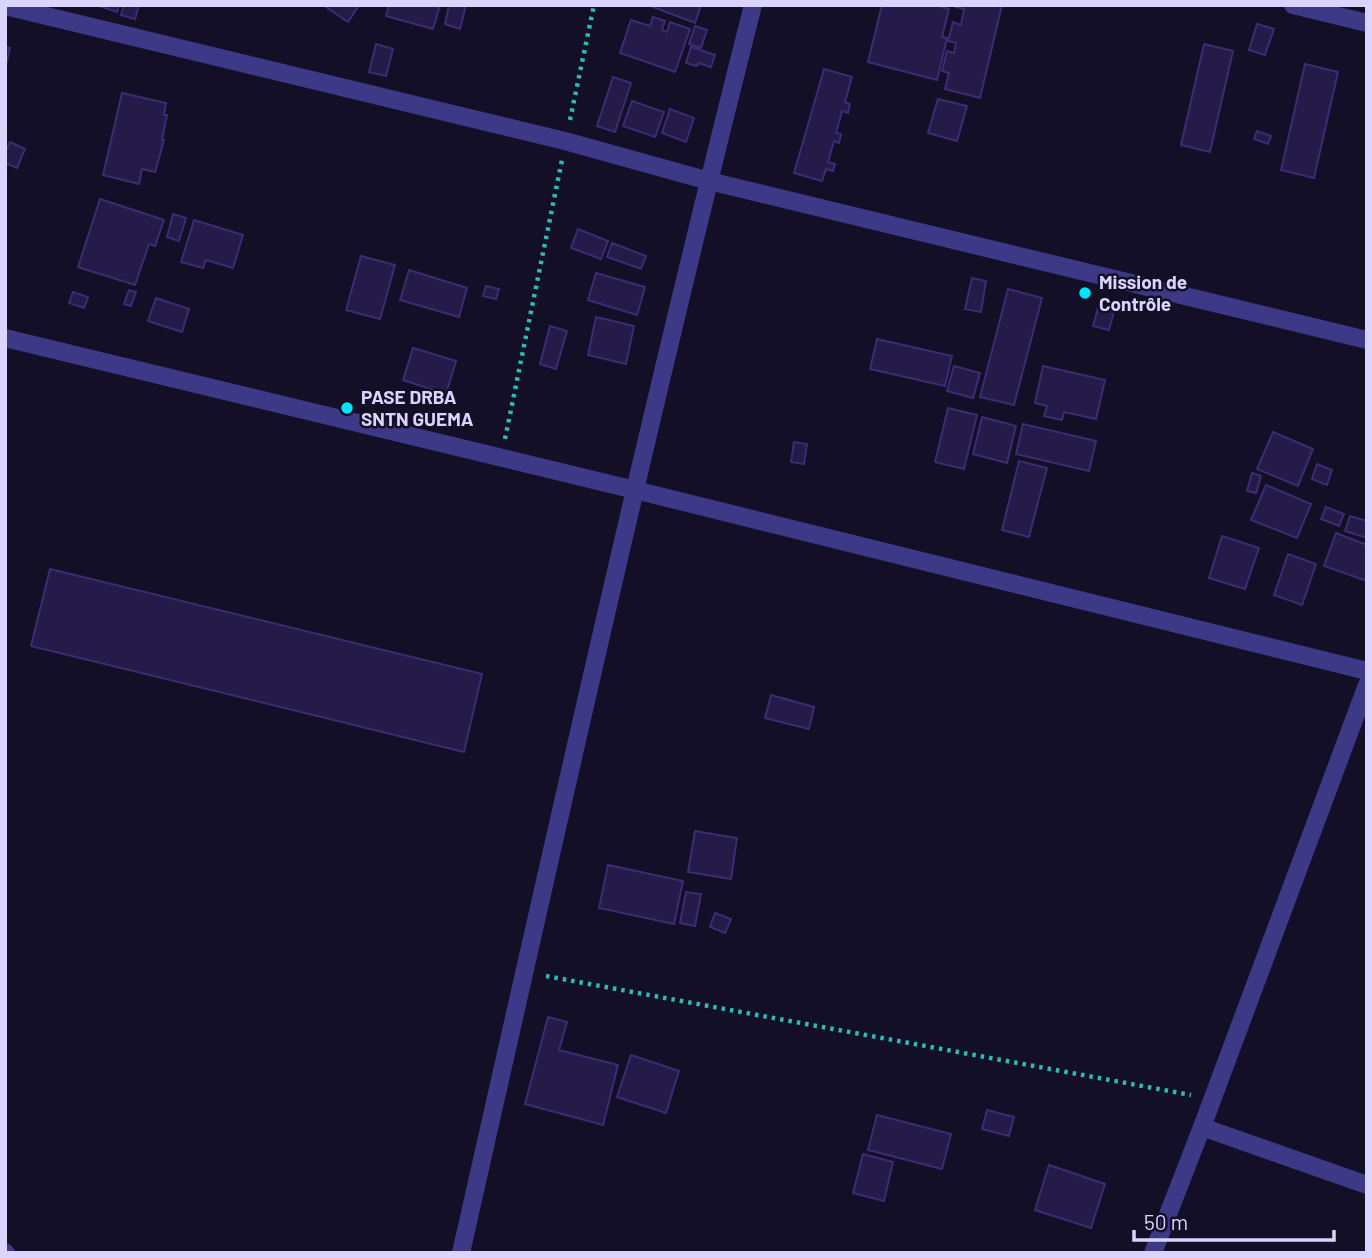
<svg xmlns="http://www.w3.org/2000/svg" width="1372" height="1258" viewBox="0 0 1372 1258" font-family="Barlow,sans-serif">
	<rect width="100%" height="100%" fill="#130f27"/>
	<g fill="#241b48" stroke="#3b2c74" stroke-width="2">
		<path d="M 96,5 L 119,5 L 117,12 Z"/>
		<path d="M 124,5 L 139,5 L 135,19 L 121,15 Z"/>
		<path d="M 327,5 L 359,5 L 348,22 L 326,7 Z"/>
		<path d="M 389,5 L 440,5 L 433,29 L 386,16 Z"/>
		<path d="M 449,5 L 466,5 L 460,29 L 445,24 Z"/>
		<path d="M 648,5 L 701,5 L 695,23 Z"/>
		<path d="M 882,5 L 935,5 L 949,9 L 942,37 L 947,38 L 937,80 L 868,62 Z"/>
		<path d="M 957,5 L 1002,5 L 980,98 L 945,89 L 949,73 L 942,71 L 947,51 L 954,53 L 956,43 L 948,41 L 953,22 L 961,25 L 964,9 L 956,7 Z"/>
		<path d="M 653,17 L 665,21 L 662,30 L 667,32 L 670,22 L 690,29 L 675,72 L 620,53 L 631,20 L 650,26 Z"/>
		<path d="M 1257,24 L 1274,29 L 1265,55 L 1249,50 Z"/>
		<path d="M 695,26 L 707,30 L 701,48 L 689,44 Z"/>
		<path d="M 376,44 L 393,49 L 386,76 L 369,72 Z"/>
		<path d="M 1204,44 L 1233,51 L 1210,152 L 1181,145 Z"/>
		<path d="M 5,47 L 10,48 L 5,69 Z"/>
		<path d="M 691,47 L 715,55 L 711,67 L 698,63 L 697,66 L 686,63 Z"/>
		<path d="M 1305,64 L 1338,72 L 1314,178 L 1281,170 Z"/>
		<path d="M 824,69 L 852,77 L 845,102 L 850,104 L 848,113 L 842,111 L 836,133 L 841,134 L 839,143 L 834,141 L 828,162 L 835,164 L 833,171 L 826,169 L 822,181 L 794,173 Z"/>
		<path d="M 613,77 L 631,83 L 615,132 L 597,126 Z"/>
		<path d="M 122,93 L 166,103 L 164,115 L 167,115 L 162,140 L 164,140 L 155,172 L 142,169 L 139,184 L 103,175 Z"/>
		<path d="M 938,99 L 967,106 L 957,141 L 928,133 Z"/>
		<path d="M 632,101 L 664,112 L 655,137 L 623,126 Z"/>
		<path d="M 670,109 L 694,118 L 686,142 L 662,133 Z"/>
		<path d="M 1257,131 L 1271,136 L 1268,144 L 1254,139 Z"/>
		<path d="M 10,142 L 25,149 L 17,168 L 5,163 L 5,153 Z"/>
		<path d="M 100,199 L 164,220 L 155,246 L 149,244 L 135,285 L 78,267 Z"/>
		<path d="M 173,214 L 186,218 L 179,241 L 167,237 Z"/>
		<path d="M 194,220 L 243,235 L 233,268 L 206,260 L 203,268 L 181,262 Z"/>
		<path d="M 578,229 L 608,241 L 601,259 L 571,248 Z"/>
		<path d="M 612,243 L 646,256 L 641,269 L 607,257 Z"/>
		<path d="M 361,256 L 395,265 L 380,319 L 346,310 Z"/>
		<path d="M 409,270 L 467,288 L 459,317 L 400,300 Z"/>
		<path d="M 596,273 L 645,287 L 637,315 L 588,300 Z"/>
		<path d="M 972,278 L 986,281 L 981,312 L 965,309 Z"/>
		<path d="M 486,286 L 499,289 L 496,299 L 483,296 Z"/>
		<path d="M 1008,289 L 1042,298 L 1014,405 L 980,397 Z"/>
		<path d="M 129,290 L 136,292 L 131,306 L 124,304 Z"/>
		<path d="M 73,292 L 88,297 L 84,308 L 69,303 Z"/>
		<path d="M 156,298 L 189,309 L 182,332 L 148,321 Z"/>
		<path d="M 1098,308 L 1114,312 L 1109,330 L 1093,326 Z"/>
		<path d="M 596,317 L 634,326 L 626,364 L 588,355 Z"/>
		<path d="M 550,326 L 567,331 L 556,369 L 540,364 Z"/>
		<path d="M 877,339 L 952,356 L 945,386 L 870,369 Z"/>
		<path d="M 413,348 L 456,361 L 446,394 L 403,380 Z"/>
		<path d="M 954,366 L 980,373 L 973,398 L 947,391 Z"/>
		<path d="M 1043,366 L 1105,380 L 1096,419 L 1064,412 L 1062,420 L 1044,416 L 1047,406 L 1035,403 Z"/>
		<path d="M 948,408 L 977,415 L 964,469 L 935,462 Z"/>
		<path d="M 982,417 L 1016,426 L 1007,463 L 973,454 Z"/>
		<path d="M 1023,424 L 1096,441 L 1089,471 L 1016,454 Z"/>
		<path d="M 1273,432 L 1313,449 L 1298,486 L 1257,469 Z"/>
		<path d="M 794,442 L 807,444 L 804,464 L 791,462 Z"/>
		<path d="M 1019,461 L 1047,468 L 1029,537 L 1002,530 Z"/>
		<path d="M 1317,464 L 1332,470 L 1327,485 L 1312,479 Z"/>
		<path d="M 1252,473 L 1261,476 L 1256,493 L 1247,491 Z"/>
		<path d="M 1266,485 L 1311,504 L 1297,538 L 1251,520 Z"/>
		<path d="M 1326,507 L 1344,514 L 1339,526 L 1321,519 Z"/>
		<path d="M 1350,516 L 1367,521 L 1367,538 L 1345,531 Z"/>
		<path d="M 1336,533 L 1367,545 L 1367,581 L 1324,566 Z"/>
		<path d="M 1222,536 L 1259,548 L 1245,589 L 1209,578 Z"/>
		<path d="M 1288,554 L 1316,564 L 1302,605 L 1274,595 Z"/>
		<path d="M 50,569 L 482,674 L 464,752 L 31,646 Z"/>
		<path d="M 771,695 L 814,707 L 809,729 L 765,718 Z"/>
		<path d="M 695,831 L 737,838 L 731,879 L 688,872 Z"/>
		<path d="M 608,865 L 683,881 L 674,924 L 599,908 Z"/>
		<path d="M 686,892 L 701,894 L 695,926 L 680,923 Z"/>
		<path d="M 715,913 L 731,919 L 725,933 L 710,927 Z"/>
		<path d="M 548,1017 L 567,1022 L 559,1050 L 618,1065 L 603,1125 L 525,1104 Z"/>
		<path d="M 631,1055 L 679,1071 L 666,1113 L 617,1097 Z"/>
		<path d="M 987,1110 L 1014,1117 L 1009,1136 L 982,1129 Z"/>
		<path d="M 877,1115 L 951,1134 L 942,1169 L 868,1150 Z"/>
		<path d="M 863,1154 L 893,1162 L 884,1201 L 853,1193 Z"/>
		<path d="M 1049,1165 L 1105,1184 L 1091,1228 L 1035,1210 Z"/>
	</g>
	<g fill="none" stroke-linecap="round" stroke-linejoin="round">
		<g stroke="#2dbab3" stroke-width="4.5" stroke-dasharray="3.5 5" stroke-linecap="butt">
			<path d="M 570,120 L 594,5"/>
			<path d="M 505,439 L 562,160"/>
			<path d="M 546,976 L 1191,1095"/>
		</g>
		<g stroke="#3d3986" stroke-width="18">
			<path d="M 1293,5 L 1367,23"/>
			<path d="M 5,6 L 565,141 L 709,181 L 1367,340"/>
			<path d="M 5,338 L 635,490 L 1367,671"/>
			<path d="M 1202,1127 L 1367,1185"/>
			<path d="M 5,1252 L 6,1253"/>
			<path d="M 461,1253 C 555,836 648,419 753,5"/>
			<path d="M 1153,1253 L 1202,1127 L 1367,685"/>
		</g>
	</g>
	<g fill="#00e3ff" stroke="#130f27" stroke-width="2.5">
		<circle cx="1085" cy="293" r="7"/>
		<circle cx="347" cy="408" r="7"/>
	</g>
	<g text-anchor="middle" stroke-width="5" stroke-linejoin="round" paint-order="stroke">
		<g font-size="19" font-weight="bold" fill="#dad4ff" stroke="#130f27" text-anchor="start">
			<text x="1099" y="289">Mission de<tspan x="1099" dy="22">Contrôle</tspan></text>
			<text x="361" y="404">PASE DRBA<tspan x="361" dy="22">SNTN GUEMA</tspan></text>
		</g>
	</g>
	<rect width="1372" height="1258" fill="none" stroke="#dad4ff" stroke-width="14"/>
	<path d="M1134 1230v10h200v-10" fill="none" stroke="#dad4ff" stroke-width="3.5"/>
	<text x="1144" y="1230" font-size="21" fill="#dad4ff" stroke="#130f27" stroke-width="5" paint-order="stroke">50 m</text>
</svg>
